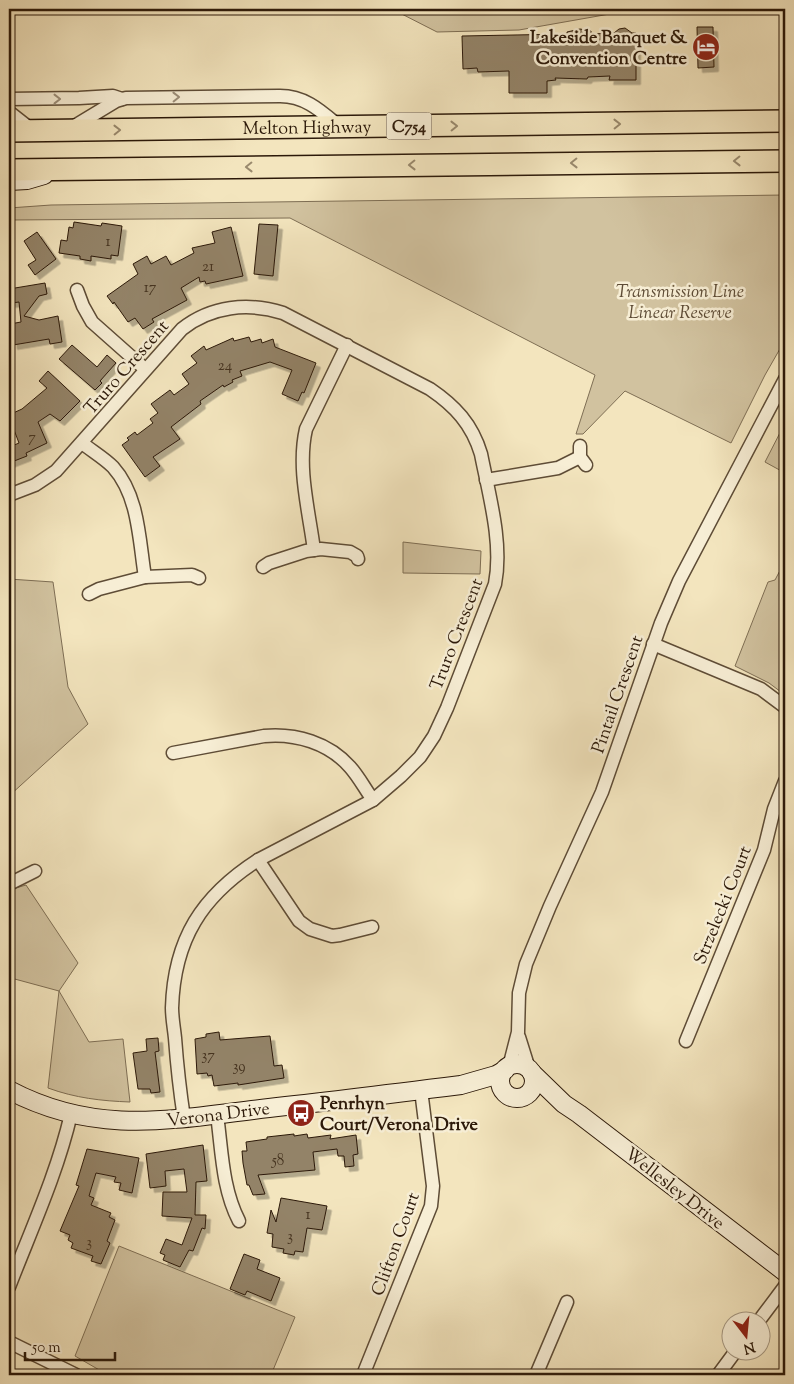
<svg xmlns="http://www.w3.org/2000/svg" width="794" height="1384" viewBox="0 0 794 1384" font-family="'Sorts Mill Goudy',serif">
	<defs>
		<filter id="shadow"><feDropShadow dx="4.5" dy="4.5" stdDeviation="0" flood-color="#0004"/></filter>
	</defs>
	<rect width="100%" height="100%" fill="#f3e5be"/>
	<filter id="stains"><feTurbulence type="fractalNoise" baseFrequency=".004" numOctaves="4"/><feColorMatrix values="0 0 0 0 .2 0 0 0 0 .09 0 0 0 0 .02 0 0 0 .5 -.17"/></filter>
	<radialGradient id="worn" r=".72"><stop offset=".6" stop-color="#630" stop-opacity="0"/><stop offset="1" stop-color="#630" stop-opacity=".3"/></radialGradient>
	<g fill="#d1c29f" stroke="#7e6e54">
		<path d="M 392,9 L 632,9 L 621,12 L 519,30 L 437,32 Z"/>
		<path d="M 785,195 L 785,340 L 765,375 L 731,443 L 625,391 L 583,434 L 576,434 L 595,375 L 290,218 L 9,220 L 9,208 L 51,205 Z"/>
		<path d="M 785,423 L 785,473 L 765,462 Z"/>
		<path d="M 403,542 L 481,551 L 480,574 L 403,573 Z"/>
		<path d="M 785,561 L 785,695 L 769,683 L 735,666 L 768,582 L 775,580 Z"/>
		<path d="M 9,579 L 53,582 L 68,687 L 88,724 L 9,796 Z"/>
		<path d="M 26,885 L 78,963 L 59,991 L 89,1042 L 123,1039 L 130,1102 C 102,1101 75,1098 48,1088 L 59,991 L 11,978 L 9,981 L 9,890 Z"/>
		<path d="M 119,1246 L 295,1317 L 271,1375 L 108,1375 L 75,1356 Z"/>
	</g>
	<g fill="#938367" stroke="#2c1909" filter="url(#shadow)">
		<path d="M 697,27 L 713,27 L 714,67 L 698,68 Z"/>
		<path d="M 625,28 L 632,33 L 636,33 L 636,80 L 609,80 L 610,76 L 588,77 L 587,79 L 555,78 L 556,80 L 547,81 L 547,93 L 509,93 L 509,71 L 478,72 L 477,68 L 463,69 L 462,36 L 567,34 L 567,32 L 580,29 L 591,31 L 591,34 L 614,33 L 619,29 Z"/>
		<path d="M 74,222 L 101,226 L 102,223 L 122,226 L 118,256 L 111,255 L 111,259 L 91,256 L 91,261 L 80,259 L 80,256 L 59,253 L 61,240 L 67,241 L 69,227 L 73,228 Z"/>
		<path d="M 259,224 L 278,225 L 273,276 L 254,274 Z"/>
		<path d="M 231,227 L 243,276 L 206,284 L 205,281 L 200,282 L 199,277 L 181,288 L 187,300 L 152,319 L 154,322 L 143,329 L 135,318 L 128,322 L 114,302 L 113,304 L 107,296 L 138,274 L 133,264 L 147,256 L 151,264 L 166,256 L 171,265 L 194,253 L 192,248 L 215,243 L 212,232 Z"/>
		<path d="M 37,232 L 56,259 L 35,275 L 28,265 L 36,260 L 24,241 Z"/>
		<path d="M 45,283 L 47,294 L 39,296 L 24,316 L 39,320 L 58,316 L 62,342 L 50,344 L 49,339 L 13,345 L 10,324 L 21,322 L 19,302 L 11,303 L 9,289 Z"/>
		<path d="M 249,337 L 251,342 L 261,339 L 262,343 L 273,339 L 275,347 L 316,363 L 304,393 L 302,392 L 298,401 L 282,394 L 292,370 L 270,362 L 240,371 L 242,376 L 232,380 L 233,382 L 224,387 L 223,385 L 200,401 L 201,404 L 171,427 L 180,439 L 153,457 L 160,466 L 145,477 L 122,445 L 129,440 L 127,438 L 135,432 L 137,435 L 153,423 L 150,419 L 158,413 L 151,404 L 170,390 L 174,395 L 189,384 L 182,374 L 197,363 L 191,356 L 204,346 L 206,350 L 233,338 L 234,341 Z"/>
		<path d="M 72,345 L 97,367 L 107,355 L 116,363 L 100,381 L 102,383 L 95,390 L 59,359 Z"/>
		<path d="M 48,371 L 80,401 L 60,421 L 50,414 L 38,422 L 47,443 L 26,453 L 27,456 L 9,463 L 9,450 L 14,449 L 12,446 L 19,443 L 11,422 L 14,421 L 11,414 L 22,409 L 47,388 L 39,381 Z"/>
		<path d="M 219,1032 L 220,1040 L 270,1036 L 274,1066 L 282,1065 L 284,1078 L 238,1085 L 238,1083 L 214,1086 L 212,1075 L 208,1076 L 207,1073 L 197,1074 L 195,1039 L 206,1037 L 206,1034 Z"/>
		<path d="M 158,1038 L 159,1051 L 155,1052 L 160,1092 L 151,1093 L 150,1089 L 138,1089 L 133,1053 L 147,1051 L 146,1039 Z"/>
		<path d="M 294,1134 L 294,1136 L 307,1134 L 308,1138 L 331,1135 L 330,1139 L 356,1135 L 358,1154 L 353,1155 L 354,1166 L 345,1167 L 344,1156 L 338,1156 L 337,1149 L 313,1152 L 315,1170 L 258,1175 L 265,1194 L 253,1195 L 249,1185 L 247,1185 L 243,1163 L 242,1151 L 247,1151 L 246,1142 L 267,1139 L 267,1137 Z"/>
		<path d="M 203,1145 L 207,1181 L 196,1182 L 195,1215 L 206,1215 L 205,1229 L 202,1228 L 193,1251 L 189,1250 L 180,1267 L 163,1260 L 165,1255 L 160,1253 L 166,1239 L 182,1245 L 192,1218 L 162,1216 L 163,1192 L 187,1192 L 184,1169 L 165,1171 L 166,1186 L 150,1188 L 146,1154 Z"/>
		<path d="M 87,1149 L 139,1158 L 132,1193 L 119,1190 L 121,1183 L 114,1182 L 116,1177 L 96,1173 L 89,1196 L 94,1198 L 91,1205 L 111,1213 L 109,1217 L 115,1220 L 107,1241 L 110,1243 L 101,1264 L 91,1261 L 93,1256 L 71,1248 L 73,1243 L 68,1240 L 70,1235 L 60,1231 L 79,1186 L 76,1185 Z"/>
		<path d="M 281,1198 L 327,1206 L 322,1230 L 307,1228 L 303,1252 L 295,1251 L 294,1255 L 283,1253 L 284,1249 L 272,1247 L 273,1234 L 267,1233 L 271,1210 L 276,1222 Z"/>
		<path d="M 244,1254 L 260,1260 L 257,1269 L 280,1278 L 271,1301 L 247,1291 L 245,1295 L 230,1289 Z"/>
	</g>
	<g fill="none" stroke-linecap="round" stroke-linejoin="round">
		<g stroke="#5e4c36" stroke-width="15">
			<g id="street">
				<path d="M 9,99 L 79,98 L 113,96 L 122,99"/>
				<path d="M 9,112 L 32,130"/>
				<path d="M 73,127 L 116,101 L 126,98 L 280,96 C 306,96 322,112 340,127"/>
				<path d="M 77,290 L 83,306 L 92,322 L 145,369"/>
				<path d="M 82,443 C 92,451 104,458 113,467 C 139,496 139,540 145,577"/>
				<path d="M 580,446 L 580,457 L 586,465"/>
				<path d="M 486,480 L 558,468 L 580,457"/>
				<path d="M 9,495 L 35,485 L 56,471 L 182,329 C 211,306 248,302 283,313 L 430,389 C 455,406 472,424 481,454 C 489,495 503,543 495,584 L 447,708 L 434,736 L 420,757 L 401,776 L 373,800 L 258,860 C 202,896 174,939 172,1008 C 172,1018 174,1028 175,1038 C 177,1065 180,1092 184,1118"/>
				<path d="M 314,550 C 309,511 297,468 306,429 L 347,345"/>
				<path d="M 263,567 L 269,563 L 306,551 L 321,549 L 350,552 L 357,556 L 358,559"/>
				<path d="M 89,594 L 99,589 L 145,577 L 192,575 L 199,578"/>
				<path d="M 653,644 L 761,689 L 785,707"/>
				<path d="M 173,753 L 264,736 C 296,733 329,743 350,767 C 359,777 365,789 373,800"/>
				<path d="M 258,860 L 299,921 L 310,929 L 332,936 L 340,935 L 372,927"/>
				<path d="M 9,884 L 35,871"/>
				<path d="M 519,1037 L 529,1069"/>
				<path d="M 686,1041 L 764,850 L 774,809 L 785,781"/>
				<path d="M 509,1067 L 518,1032 L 519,993 L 526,964 L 550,906 L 602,792 L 661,623 L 679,581 L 785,379"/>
				<path d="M 217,1115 C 222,1151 222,1188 239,1221"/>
				<path d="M 9,1287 C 31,1230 57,1174 71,1114"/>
				<path d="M 758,1322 L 785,1286"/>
				<path d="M 9,1342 L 76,1375"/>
				<path d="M 363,1375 L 431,1206 L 433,1186 L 421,1090"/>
				<path d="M 536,1375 L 567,1302"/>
				<path d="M 718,1375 L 735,1352"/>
			</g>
		</g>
		<g stroke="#2c1909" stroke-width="20">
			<g id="secondary">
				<path d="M 9,181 L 27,180 L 44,175"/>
				<circle cx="517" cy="1081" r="17"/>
				<path d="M 532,1073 L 564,1104 L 579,1114 L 785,1272"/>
				<path d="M 9,1090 C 98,1137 174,1119 269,1108 C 333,1101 397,1093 461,1085 L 496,1075 L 505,1070"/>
			</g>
		</g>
		<g stroke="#2c1909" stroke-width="24">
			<g id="highway">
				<path id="s1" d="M 9,131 L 785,121"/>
				<path d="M 9,170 L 785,161"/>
			</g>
		</g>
		<use href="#street" stroke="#f7eed5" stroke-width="12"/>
		<use href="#secondary" stroke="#f7eed5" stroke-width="18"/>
		<use href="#highway" stroke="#f3e5be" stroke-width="21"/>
	</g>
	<defs><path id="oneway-chevron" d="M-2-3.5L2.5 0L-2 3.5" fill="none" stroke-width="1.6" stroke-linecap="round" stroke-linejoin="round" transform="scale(1.25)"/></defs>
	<g stroke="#9c8e79">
		<use href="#oneway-chevron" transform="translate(176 97) rotate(-1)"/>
		<use href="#oneway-chevron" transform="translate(57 99)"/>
	</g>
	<g stroke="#99896d">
		<use href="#oneway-chevron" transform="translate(617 124) rotate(-1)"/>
		<use href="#oneway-chevron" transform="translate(454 126) rotate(-1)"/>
		<use href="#oneway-chevron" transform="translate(117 130) rotate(-1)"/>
		<use href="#oneway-chevron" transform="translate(737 161) rotate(179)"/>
		<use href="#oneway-chevron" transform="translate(574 163) rotate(179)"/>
		<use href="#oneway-chevron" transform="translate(412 165) rotate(179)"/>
		<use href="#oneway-chevron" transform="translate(249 167) rotate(179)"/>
	</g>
	<defs>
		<g id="hotel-disc" transform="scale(1.4375)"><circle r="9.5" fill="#8f2418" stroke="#f7eed5"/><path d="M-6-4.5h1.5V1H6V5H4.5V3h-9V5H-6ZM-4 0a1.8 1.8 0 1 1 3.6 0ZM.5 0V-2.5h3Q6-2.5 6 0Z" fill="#fff"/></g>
		<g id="bus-disc" transform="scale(1.4375)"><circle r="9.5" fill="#8f2418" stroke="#f7eed5"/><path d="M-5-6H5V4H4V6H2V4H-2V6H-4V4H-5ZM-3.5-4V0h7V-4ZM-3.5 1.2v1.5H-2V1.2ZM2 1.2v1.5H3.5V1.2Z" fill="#fff"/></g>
	</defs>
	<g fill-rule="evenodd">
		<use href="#hotel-disc" x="706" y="47"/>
		<use href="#bus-disc" x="301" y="1113"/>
	</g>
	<g text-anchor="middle" stroke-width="5" stroke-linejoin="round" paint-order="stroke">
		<g font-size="15" fill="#463420">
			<text x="108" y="246">1</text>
			<text x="208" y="271">21</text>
			<text x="150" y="292">17</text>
			<text x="225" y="370">24</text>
			<text x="32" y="442">7</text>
			<text x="208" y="1060">37</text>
			<text x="239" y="1071">39</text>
			<text x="278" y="1165">58</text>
			<text x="308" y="1219">1</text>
			<text x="290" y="1241">3</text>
			<text x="89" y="1247">3</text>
		</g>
		<rect fill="#f7eed5" stroke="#695946" stroke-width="1" x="386.5" y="112.5" width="45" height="27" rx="4"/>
		<g font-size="16" font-weight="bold" fill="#2c1909">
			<text x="409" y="132">C754</text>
		</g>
		<g font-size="18" font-weight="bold" fill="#2c1909" stroke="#f7eed5" text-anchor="end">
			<text x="687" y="43">Lakeside Banquet &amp;<tspan x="687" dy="21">Convention Centre</tspan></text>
			<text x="320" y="1109" text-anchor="start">Penrhyn<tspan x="320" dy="21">Court/Verona Drive</tspan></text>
		</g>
		<g font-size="18" fill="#2c1909" stroke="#f7eed5">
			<text dy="6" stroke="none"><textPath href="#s1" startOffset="298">Melton Highway</textPath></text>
			<text transform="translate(126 367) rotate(-49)" y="6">Truro Crescent</text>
			<text transform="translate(456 634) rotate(-69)" y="6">Truro Crescent</text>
			<text transform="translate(617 694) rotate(-71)" y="6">Pintail Crescent</text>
			<text transform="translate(722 905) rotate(-68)" y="6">Strzelecki Court</text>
			<text transform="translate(218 1114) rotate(-7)" y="6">Verona Drive</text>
			<text transform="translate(675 1188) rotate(38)" y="6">Wellesley Drive</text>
			<text transform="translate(395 1244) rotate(-70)" y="6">Clifton Court</text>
		</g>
		<g font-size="18" font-style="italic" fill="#5e4c36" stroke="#f7eed5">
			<text x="680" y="297">Transmission Line<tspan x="680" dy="21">Linear Reserve</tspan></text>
		</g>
	</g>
	<rect width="794" height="1384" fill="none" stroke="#f3e5be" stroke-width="30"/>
	<rect x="10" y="10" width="774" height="1364" fill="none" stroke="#2c1909" stroke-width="2.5"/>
	<rect x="15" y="15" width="764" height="1354" fill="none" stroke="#2c1909"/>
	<g transform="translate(746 1336) rotate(164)"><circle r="24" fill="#f7eed5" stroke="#a69983"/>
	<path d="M0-4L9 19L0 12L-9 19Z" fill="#8f2418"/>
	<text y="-8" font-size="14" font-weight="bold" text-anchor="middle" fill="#2c1909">N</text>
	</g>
	<path d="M25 1352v8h90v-8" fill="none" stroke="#2c1909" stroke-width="2.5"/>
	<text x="32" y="1352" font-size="15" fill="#2c1909" stroke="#f7eed5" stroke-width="4" paint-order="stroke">50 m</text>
	<rect width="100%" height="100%" filter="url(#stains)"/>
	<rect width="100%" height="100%" fill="url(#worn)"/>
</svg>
